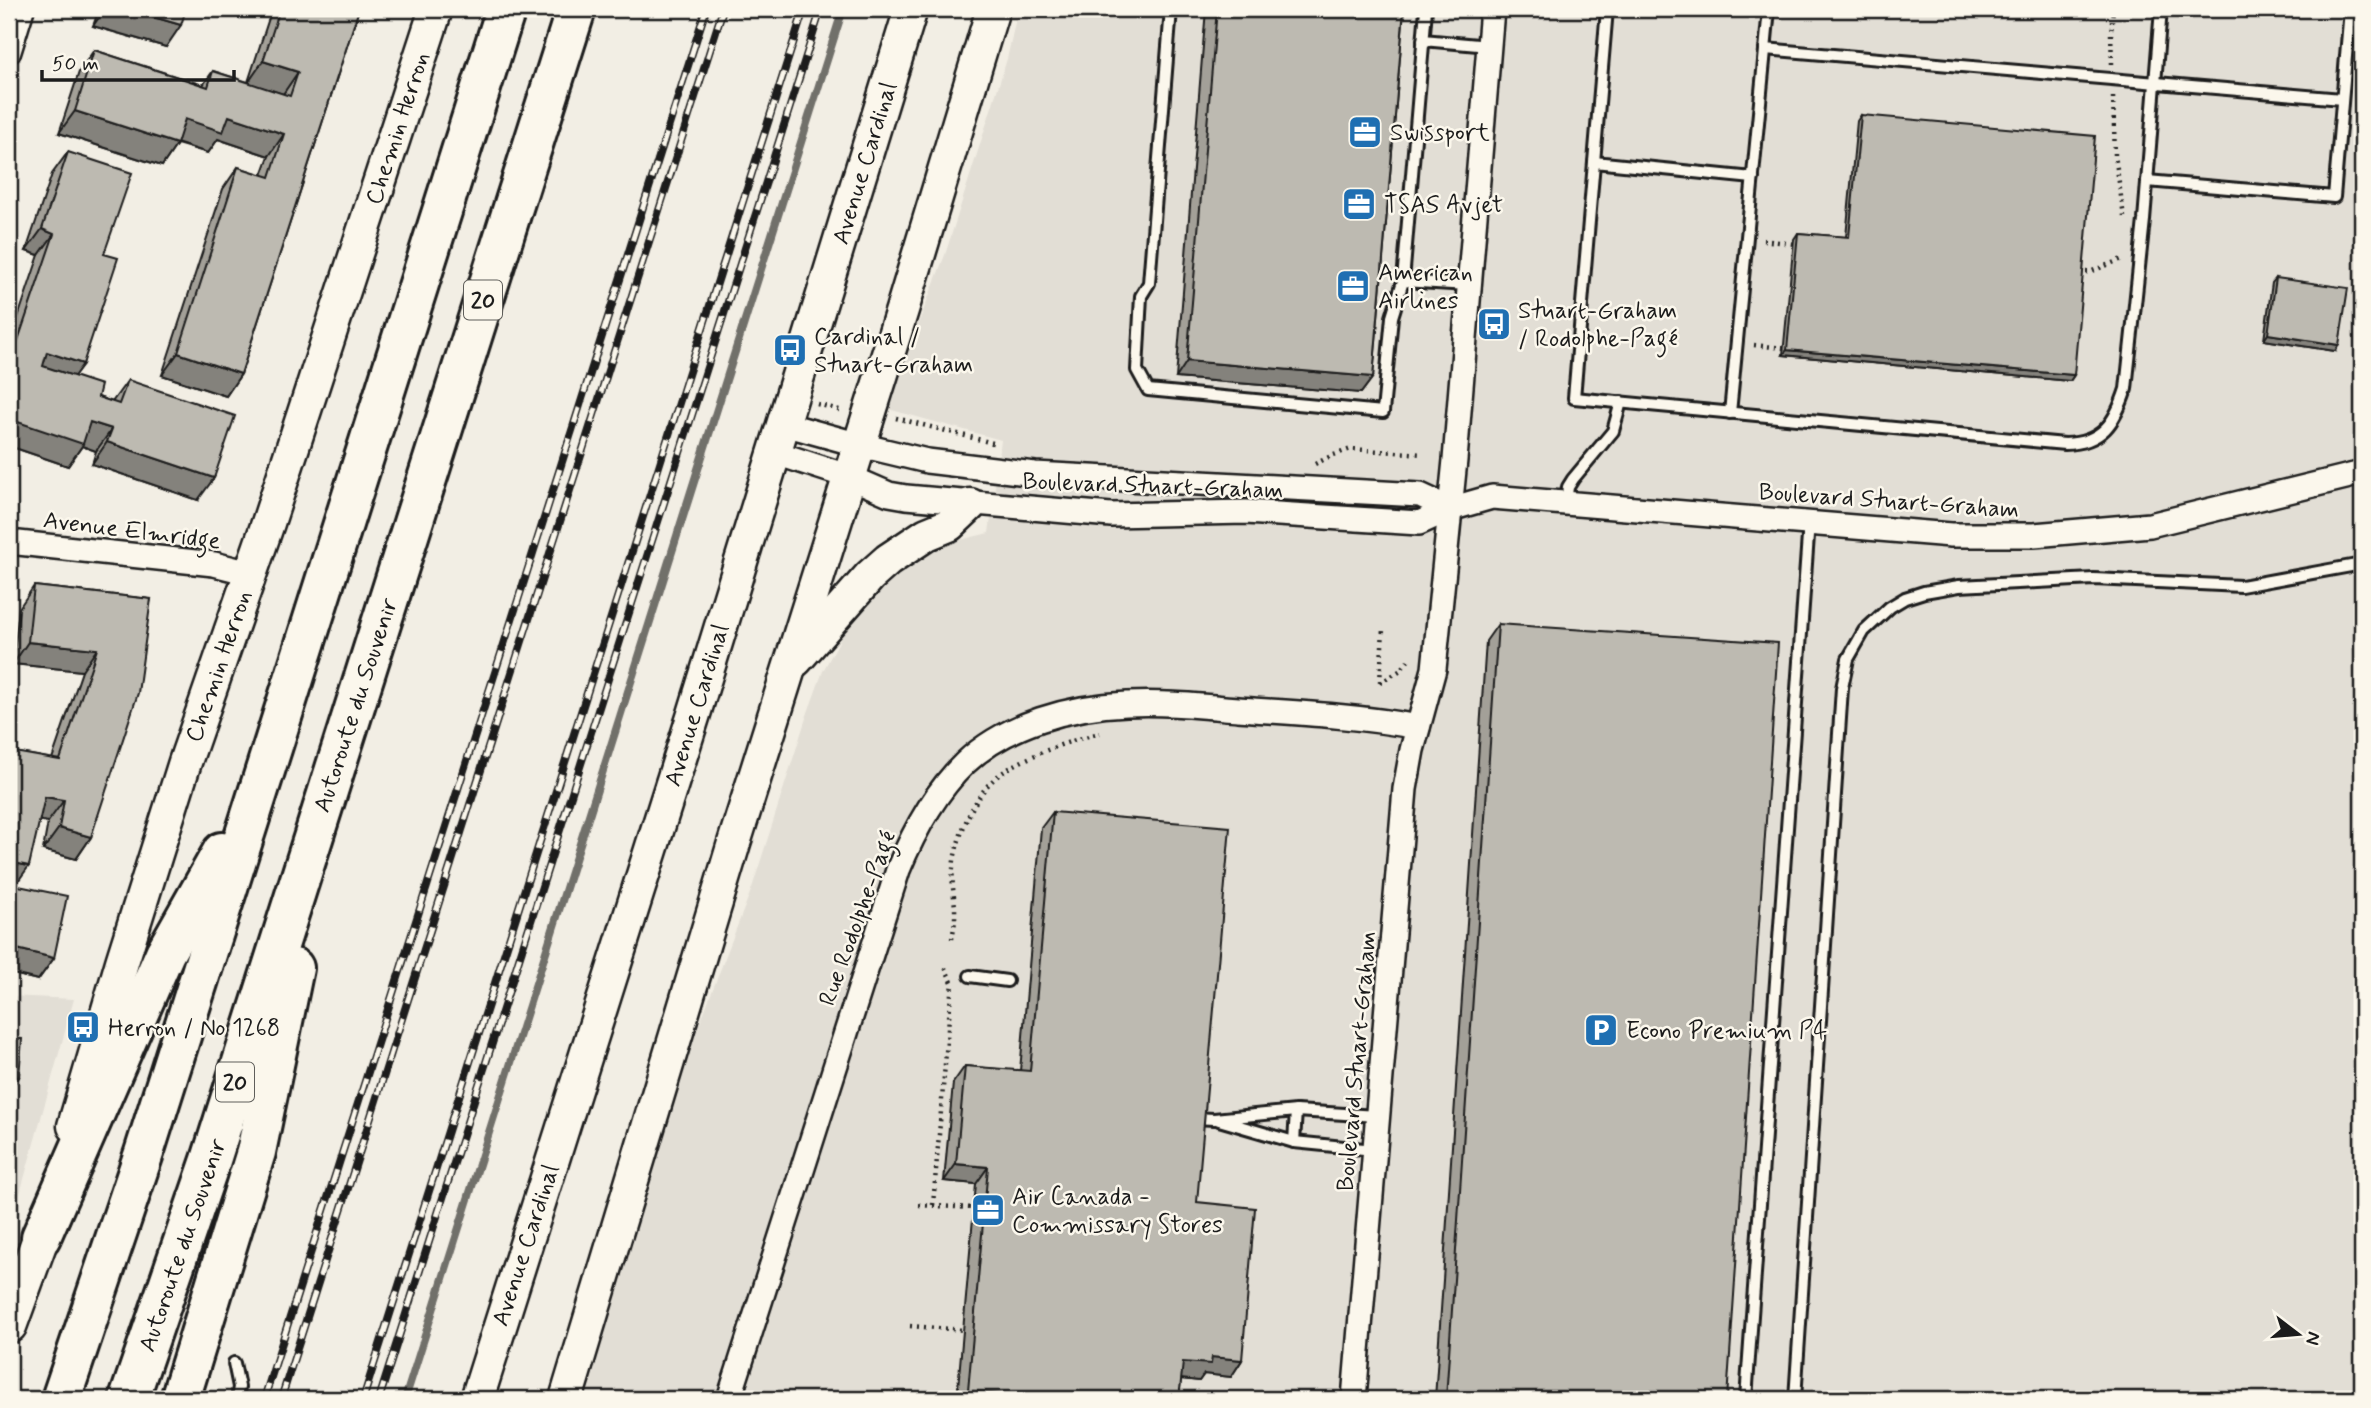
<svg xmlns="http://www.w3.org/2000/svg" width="2371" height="1408" viewBox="0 0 2371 1408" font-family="Mynerve,sans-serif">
	<rect width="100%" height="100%" fill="#f2eee4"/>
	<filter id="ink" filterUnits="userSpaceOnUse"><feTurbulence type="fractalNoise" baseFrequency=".0143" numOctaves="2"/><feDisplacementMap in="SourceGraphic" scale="14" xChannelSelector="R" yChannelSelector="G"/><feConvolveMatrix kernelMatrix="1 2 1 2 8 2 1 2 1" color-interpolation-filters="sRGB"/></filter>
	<g filter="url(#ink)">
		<g fill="#e2ded5">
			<path d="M 1018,9 L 2362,9 L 2362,1399 L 580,1399 L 684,1064 L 752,888 L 806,718 L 823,671 L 843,634 L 871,597 L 897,572 L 927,553 L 960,540 L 989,533 L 1001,440 L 888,409 L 904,360 L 945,255 L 1007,59 Z"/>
			<path d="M 9,996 L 74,999 L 9,1233 Z"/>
		</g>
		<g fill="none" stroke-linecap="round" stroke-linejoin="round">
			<path stroke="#716f6b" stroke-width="8" d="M 405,1399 L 843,9"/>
			<g stroke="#1c1c1c" stroke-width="16">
				<g id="service">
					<path d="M 1171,9 L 1149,283 L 1141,296 L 1137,370 L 1148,390 L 1383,412 L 1392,317 L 1403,281"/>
					<path d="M 1426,9 L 1403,281 L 1468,285"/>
					<path d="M 1607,9 L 1574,398 L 2065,444 C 2102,443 2115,423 2126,389 L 2144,220 L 2161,9"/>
					<path d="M 1423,40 L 1489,46"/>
					<path d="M 1765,49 L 2342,99"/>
					<path d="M 1594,162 L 1753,178"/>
					<path d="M 2147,181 L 2334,197 L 2350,9"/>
					<path d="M 1730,413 L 1769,9"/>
					<path d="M 1566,502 L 1568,487 L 1573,479 L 1613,431 L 1621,402"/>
					<path d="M 970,976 L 1007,981"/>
					<path d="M 1194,1118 L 1214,1119 L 1296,1111 L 1377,1116"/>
					<path d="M 1219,1120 L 1294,1142 L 1374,1150"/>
					<path d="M 1294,1142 L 1296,1111"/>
					<path d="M 234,1363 L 239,1387 L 237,1399"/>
					<path d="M 1746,1399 L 1809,522"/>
					<path d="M 1795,1399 L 1842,688 L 1848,659 L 1864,631 L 1890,607 L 1905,598 L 1924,592 L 1959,586 L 2094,579 L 2241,586 L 2362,564"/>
				</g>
			</g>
			<g stroke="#1c1c1c" stroke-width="28">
				<g id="minor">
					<path d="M 9,51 L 22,9"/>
					<path d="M 784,424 L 860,445 L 927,461 L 1035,474 L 1420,495 L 1450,509"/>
					<path d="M 776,453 L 850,477 L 889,494 L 906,497 L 1111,515 L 1246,512 L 1419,523 L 1450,509 L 1492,497 L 1951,535 L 2034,535 L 2150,525 L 2362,473"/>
					<path d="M 9,542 L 214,564 L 250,573"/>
					<path d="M 729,1399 L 898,870 C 914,831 934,793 965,763 C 1006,724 1071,706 1127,704 C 1164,702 1201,706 1238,709 C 1299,713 1358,716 1418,727"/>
					<path d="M 1354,1399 L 1405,789 L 1412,750 L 1434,669 L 1455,460 L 1492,9"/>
				</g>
			</g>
			<g stroke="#1c1c1c" stroke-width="37">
				<g id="secondary">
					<path d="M 796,660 L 870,576 L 888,560 L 927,534 L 949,525 L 970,505"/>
					<path d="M 74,1126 L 122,962 L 185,762 L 268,523 L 436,9"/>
					<path d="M 477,1399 L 694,714 L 911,9"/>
					<path d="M 566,1399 L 734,843 L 902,310 L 993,9"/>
				</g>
			</g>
			<g stroke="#1c1c1c" stroke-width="40">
				<path id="primary" d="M 9,1325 L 41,1237"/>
			</g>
			<g stroke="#1c1c1c" stroke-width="44">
				<g id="motorway">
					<path d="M 41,1237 L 165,953 L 222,852"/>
					<path d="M 61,1399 L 144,1153 L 506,9"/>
					<path d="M 129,1399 L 211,1160 L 576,9"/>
					<path d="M 180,1399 L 256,1152 L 294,968"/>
				</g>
			</g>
			<g stroke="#1c1c1c" stroke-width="4.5" stroke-dasharray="2 5" stroke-linecap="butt">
				<path d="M 2112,64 L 2111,34 L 2113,9"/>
				<path d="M 2113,97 L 2115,155 L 2124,217"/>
				<path d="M 1763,240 L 1794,244"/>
				<path d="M 2079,272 L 2090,272 L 2122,259"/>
				<path d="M 1754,345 L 1784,348"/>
				<path d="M 817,404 L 843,411"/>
				<path d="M 896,418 L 993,443"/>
				<path d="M 1315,464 L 1331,456 L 1351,449 L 1423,454"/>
				<path d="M 1380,682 L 1383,629"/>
				<path d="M 1380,683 L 1401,670 L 1411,657"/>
				<path d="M 952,939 C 953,932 955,925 955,918 C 956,902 951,886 953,869 C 955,842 972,800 992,781 C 1013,760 1071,740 1100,733"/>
				<path d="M 919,1205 L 974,1208"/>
				<path d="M 933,1205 L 952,982 L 945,968"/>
				<path d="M 910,1326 L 964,1330"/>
			</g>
			<use href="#service" stroke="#fbf7ec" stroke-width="10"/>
			<use href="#minor" stroke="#fbf7ec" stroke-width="23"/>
			<use href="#secondary" stroke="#fbf7ec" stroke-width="32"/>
			<use href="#primary" stroke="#fbf7ec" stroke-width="35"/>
			<use href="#motorway" stroke="#fbf7ec" stroke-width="38"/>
			<g stroke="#1c1c1c" stroke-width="8">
				<g id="rail">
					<path d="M 264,1399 L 706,9"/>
					<path d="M 281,1399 L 723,9"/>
					<path d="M 363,1399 L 804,9"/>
					<path d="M 379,1399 L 821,9"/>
				</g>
			</g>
			<use href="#rail" stroke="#fbf7ec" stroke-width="5" stroke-dasharray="16" stroke-linecap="butt"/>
		</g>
		<g fill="#a3a098" stroke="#1c1c1c" stroke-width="2">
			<path d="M 99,9 L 186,9 L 166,47 L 93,26 Z"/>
			<path d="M 272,9 L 359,9 L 241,374 L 226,396 L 162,375 L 223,189 L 238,167 L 262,175 L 269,156 L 218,139 L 208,153 L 177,144 L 162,166 L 59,133 L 79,72 L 94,50 L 203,85 L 213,71 L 248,82 Z"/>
			<path d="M 1206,9 L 1404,9 L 1373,377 L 1361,393 L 1176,378 Z"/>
			<path d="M 1861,115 L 2074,375 L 2070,381 L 1783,355 L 1794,239 L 1798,233 L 1846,237 L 1857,121 Z"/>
			<path d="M 68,152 L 104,254 L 83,364 L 74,376 L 98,397 L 112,402 L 128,380 L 198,500 L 92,464 L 96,451 L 82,446 L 68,466 L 9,446 L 9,344 L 39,255 L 26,251 L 52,174 Z"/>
			<path d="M 2276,278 L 2335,351 L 2264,340 L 2272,283 Z"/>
			<path d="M 34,586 L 151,599 L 91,837 L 76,859 L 43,850 L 48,822 L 40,820 L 15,885 L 54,958 L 38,980 L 9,973 L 9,751 L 52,759 L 82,671 L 13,664 L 19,608 Z"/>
			<path d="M 1498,624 L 1727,1399 L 1435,1399 L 1486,641 Z"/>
			<path d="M 1053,812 L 1197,1202 L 1242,1360 L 1231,1377 L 1204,1374 L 1199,1381 L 1181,1379 L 1179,1399 L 957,1399 L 976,1184 L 944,1181 L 953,1083 L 965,1066 L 1020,1071 L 1041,828 Z"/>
		</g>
		<g fill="#84827c" stroke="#1c1c1c" stroke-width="2">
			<path d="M 105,9 L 126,9 L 181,25 L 166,47 L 93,26 Z"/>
			<path d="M 263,61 L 298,72 L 283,94 L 248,83 Z"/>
			<path d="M 75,111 L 177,144 L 162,166 L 59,133 Z"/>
			<path d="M 229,116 L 284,134 L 269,156 L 218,139 L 208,153 L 170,141 L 185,119 Z"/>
			<path d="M 42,229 L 54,234 L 39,255 L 26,251 Z"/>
			<path d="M 2268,334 L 2339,345 L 2335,351 L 2264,340 Z"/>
			<path d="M 1787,350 L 2074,375 L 2070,381 L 1783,355 Z"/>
			<path d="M 47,352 L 83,364 L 67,386 L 32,374 Z"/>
			<path d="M 178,353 L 241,374 L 226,396 L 162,375 Z"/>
			<path d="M 1187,361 L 1373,377 L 1361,393 L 1176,378 Z"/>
			<path d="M 9,419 L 90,422 L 112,429 L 96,451 L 82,446 L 68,466 L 9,446 Z"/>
			<path d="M 107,442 L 214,478 L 198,500 L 92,464 Z"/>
			<path d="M 28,642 L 97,649 L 82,671 L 13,664 Z"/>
			<path d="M 45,797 L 64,800 L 48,822 L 30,819 Z"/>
			<path d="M 59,828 L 91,837 L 76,859 L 43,850 Z"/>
			<path d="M 9,862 L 29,866 L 13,888 L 9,887 Z"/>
			<path d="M 9,947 L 54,958 L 38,980 L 9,973 Z"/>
			<path d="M 12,1076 L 19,1077 L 9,1092 Z"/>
			<path d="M 9,1138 L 14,1138 L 9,1146 Z"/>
			<path d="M 956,1164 L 988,1167 L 976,1184 L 944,1181 Z"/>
			<path d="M 1212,1357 L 1242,1360 L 1231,1377 L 1204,1374 L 1199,1381 L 1171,1378 L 1183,1362 Z"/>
			<path d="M 968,1391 L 1061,1399 L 963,1399 Z"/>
		</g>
		<g fill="#bdbab1" stroke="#1c1c1c" stroke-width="2">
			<path d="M 126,9 L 186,9 L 181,25 Z"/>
			<path d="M 280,9 L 359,9 L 241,374 L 178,353 L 238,167 L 270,177 L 284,134 L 229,116 L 223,132 L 185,119 L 177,144 L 75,111 L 94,50 L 208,87 L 213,71 L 290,96 L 298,72 L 263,61 Z"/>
			<path d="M 1217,9 L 1404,9 L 1373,377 L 1187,361 Z"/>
			<path d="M 1861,115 L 2095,136 L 2074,375 L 1787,350 L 1798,233 L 1849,237 Z"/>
			<path d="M 68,152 L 132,173 L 104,254 L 118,258 L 83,364 L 47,352 L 43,366 L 101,385 L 98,397 L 119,404 L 128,380 L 235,416 L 214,478 L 107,442 L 112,429 L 90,422 L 83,444 L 9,419 L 9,367 L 54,234 L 42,229 Z"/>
			<path d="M 2276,278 L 2348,288 L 2339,345 L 2268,334 Z"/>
			<path d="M 34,586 L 151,599 L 138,693 L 91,837 L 59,828 L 64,800 L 45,797 L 29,866 L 9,862 L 9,751 L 60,760 L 97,649 L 28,642 Z"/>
			<path d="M 1498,624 L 1778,643 L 1727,1399 L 1446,1399 Z"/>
			<path d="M 1053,812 L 1230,827 L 1197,1202 L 1255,1208 L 1242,1360 L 1212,1357 L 1211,1364 L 1183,1362 L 1179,1399 L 1061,1399 L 968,1391 L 988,1167 L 956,1164 L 965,1066 L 1030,1071 Z"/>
			<path d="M 9,884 L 67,896 L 54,958 L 9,947 Z"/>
			<path d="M 9,1038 L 22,1039 L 19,1077 L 12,1076 L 10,1094 L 9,1094 Z"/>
			<path d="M 9,1113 L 16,1113 L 14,1138 L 9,1138 Z"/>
		</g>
	</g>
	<defs>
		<g id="office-square" transform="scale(1.75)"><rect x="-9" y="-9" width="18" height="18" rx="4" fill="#1f6fb2" stroke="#fbf7ec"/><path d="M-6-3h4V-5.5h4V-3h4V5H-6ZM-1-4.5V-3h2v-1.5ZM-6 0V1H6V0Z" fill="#fff"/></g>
		<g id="bus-square" transform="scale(1.75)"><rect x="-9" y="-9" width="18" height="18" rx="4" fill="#1f6fb2" stroke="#fbf7ec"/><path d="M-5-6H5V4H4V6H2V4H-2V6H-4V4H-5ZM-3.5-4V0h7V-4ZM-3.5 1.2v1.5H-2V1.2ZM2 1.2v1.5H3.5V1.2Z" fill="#fff"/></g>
		<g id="parking-square" transform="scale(1.75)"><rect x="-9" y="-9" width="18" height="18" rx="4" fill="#1f6fb2" stroke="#fbf7ec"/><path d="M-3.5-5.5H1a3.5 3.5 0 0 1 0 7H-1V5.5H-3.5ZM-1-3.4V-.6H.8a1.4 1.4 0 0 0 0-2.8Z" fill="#fff"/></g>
	</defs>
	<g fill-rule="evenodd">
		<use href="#office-square" x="1365" y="132"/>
		<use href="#office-square" x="1359" y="204"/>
		<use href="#office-square" x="1353" y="286"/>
		<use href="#bus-square" x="1494" y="324"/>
		<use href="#bus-square" x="790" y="350"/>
		<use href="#bus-square" x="83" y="1027"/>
		<use href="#parking-square" x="1601" y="1030"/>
		<use href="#office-square" x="988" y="1210"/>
	</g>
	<g text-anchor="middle" stroke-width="5" stroke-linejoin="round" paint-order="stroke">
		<g fill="#fbf7ec" stroke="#5f5e5a" stroke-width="2">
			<rect x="464" y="280.5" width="38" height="39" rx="5"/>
			<rect x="216" y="1062.5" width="38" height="39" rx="5"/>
		</g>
		<g font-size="23" font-weight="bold" fill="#1c1c1c">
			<text x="483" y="308">20</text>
			<text x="235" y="1090">20</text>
		</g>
		<g font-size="24" fill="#1c1c1c" stroke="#fbf7ec">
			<text transform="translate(397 128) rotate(-72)" y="8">Chemin Herron</text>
			<text transform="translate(864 163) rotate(-73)" y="8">Avenue Cardinal</text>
			<text transform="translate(1153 485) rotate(2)" y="8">Boulevard Stuart-Graham</text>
			<text transform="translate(1889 500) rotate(4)" y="8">Boulevard Stuart-Graham</text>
			<text transform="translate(132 530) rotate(7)" y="8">Avenue Elmridge</text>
			<text transform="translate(218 666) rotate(-71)" y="8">Chemin Herron</text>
			<text transform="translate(355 705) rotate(-72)" y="8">Autoroute du Souvenir</text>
			<text transform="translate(696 705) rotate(-73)" y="8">Avenue Cardinal</text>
			<text transform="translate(857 918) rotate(-70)" y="8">Rue Rodolphe-Pagé</text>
			<text transform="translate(1356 1061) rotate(-85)" y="8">Boulevard Stuart-Graham</text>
			<text transform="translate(182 1245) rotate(-71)" y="8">Autoroute du Souvenir</text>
			<text transform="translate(525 1245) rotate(-72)" y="8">Avenue Cardinal</text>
		</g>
		<g font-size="24" fill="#1c1c1c" stroke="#fbf7ec" text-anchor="start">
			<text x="1390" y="140">Swissport</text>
			<text x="1384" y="212">TSAS Avjet</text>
			<text x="1378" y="280">American<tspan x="1378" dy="28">Airlines</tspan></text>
			<text x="1518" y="318">Stuart-Graham<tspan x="1518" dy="28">/ Rodolphe-Pagé</tspan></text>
			<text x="814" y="344">Cardinal /<tspan x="814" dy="28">Stuart-Graham</tspan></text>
			<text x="108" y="1035">Herron / No 1268</text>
			<text x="1626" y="1038">Econo Premium P4</text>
			<text x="1012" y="1204">Air Canada -<tspan x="1012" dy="28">Commissary Stores</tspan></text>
		</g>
	</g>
	<rect width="2371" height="1408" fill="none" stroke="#fbf7ec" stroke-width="35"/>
	<rect x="18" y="18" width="2336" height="1373" fill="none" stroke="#1c1c1c" stroke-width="2.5" filter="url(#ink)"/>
	<g transform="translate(2298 1334) rotate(106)" stroke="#fbf7ec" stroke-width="5" paint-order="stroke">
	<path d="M0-5L12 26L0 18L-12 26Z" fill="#1c1c1c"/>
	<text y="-10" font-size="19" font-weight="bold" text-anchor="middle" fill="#1c1c1c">N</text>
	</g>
	<path d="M42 70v10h192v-10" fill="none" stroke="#1c1c1c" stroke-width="3.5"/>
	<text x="52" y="70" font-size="21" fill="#1c1c1c" stroke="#fbf7ec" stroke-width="5" paint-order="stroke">50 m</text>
</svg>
